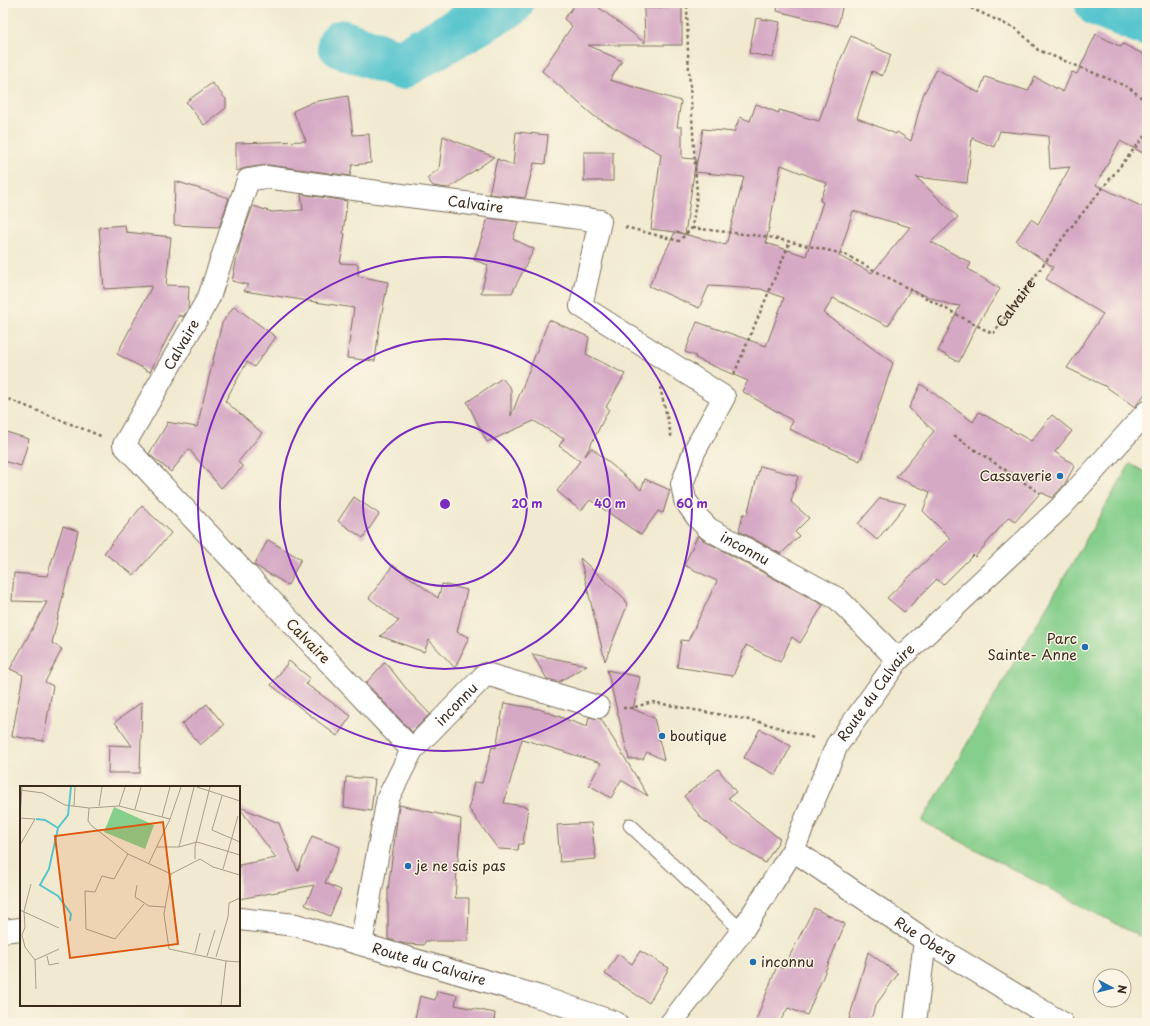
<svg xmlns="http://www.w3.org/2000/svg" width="1150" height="1026" viewBox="0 0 1150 1026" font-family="'Playpen Sans',sans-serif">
	<rect width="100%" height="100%" fill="#fcf5e5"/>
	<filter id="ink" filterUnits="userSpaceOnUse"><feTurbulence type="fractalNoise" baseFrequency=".025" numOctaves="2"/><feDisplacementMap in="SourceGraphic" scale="8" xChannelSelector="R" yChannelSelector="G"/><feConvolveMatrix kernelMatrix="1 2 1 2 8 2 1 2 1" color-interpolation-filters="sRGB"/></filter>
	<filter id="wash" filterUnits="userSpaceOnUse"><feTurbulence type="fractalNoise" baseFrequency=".012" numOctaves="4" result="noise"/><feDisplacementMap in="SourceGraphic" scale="16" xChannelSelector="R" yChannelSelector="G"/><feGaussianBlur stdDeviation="0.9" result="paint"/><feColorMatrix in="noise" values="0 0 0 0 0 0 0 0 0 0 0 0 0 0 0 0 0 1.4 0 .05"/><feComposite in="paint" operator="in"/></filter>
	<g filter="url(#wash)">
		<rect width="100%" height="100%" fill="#f1ead0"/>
		<path fill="#85ce8b" stroke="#607c54" d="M 1130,464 L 1147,473 L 1147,922 L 1139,936 L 922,821 Z"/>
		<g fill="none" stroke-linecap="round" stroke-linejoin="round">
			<g stroke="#58c5ce" stroke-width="49">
				<path d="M 1099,3 L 1147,22"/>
				<path d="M 342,44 L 400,65 L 509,3"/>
			</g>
		</g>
		<g id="blocks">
			<g fill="#d5a9c4" fill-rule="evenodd">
				<path d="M 576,3 L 593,3 L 645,43 L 644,8 L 682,8 L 682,45 L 588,45 L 622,61 L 610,80 L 681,101 L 677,127 L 682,127 L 682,158 L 696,159 L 685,234 L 676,232 L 726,245 L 744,177 L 695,172 L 703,129 L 734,132 L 740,117 L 750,121 L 756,104 L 779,113 L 779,110 L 819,121 L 839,63 L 851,36 L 891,55 L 882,76 L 872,71 L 857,118 L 896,134 L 897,132 L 911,141 L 923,95 L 937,69 L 979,93 L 985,77 L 1028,91 L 1035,77 L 1063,92 L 1072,72 L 1077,74 L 1096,34 L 1121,47 L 1123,44 L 1147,56 L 1147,155 L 1120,141 L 1096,185 L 1147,209 L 1147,391 L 1135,407 L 1105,386 L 1067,368 L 1103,314 L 1046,279 L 1053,267 L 1016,241 L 1031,219 L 1038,224 L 1070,167 L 1050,169 L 1048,136 L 1000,131 L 994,147 L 972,138 L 967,183 L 916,177 L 958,217 L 931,242 L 971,263 L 968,269 L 1000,289 L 977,325 L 959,362 L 938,351 L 960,306 L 948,304 L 910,290 L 888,326 L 833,298 L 824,313 L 893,363 L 860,461 L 789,429 L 793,421 L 742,391 L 748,381 L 695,358 L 696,356 L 685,352 L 697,322 L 766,346 L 784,298 L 761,289 L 709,286 L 699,308 L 649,286 L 675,232 L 651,229 L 661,154 L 594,116 L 542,71 L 572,26 L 564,19 ZM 781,165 L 827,183 L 820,201 L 823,202 L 806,256 L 766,243 ZM 853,211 L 910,227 L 872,273 L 839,256 Z"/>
				<path d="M 778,3 L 843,3 L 838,26 L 777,11 Z"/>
				<path d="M 756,18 L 780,22 L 773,58 L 749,53 Z"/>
				<path d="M 212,83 L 226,99 L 226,108 L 204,125 L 186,102 Z"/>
				<path d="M 348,96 L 353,135 L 369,134 L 371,163 L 352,165 L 350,176 L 268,165 L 246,168 L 236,171 L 236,143 L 306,141 L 293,111 L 313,102 Z"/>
				<path d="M 516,132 L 548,135 L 545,164 L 534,163 L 525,198 L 489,194 L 497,159 L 513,165 Z"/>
				<path d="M 443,136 L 494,157 L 449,188 L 433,186 L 427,178 L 439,169 Z"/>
				<rect x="584" y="152" width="29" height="29"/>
				<path d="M 175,181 L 229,198 L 219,227 L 174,225 Z"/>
				<path d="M 301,194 L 347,201 L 343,233 L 345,234 L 340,263 L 358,264 L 358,276 L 388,282 L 379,328 L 375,361 L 347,358 L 354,308 L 244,291 L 248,285 L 232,281 L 241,239 L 253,206 L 272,212 L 303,210 Z"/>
				<path d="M 488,218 L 518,222 L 513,239 L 534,249 L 512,293 L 481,293 L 488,265 L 474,260 Z"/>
				<path d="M 125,225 L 126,232 L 171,237 L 166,285 L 189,286 L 188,309 L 183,317 L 179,315 L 150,372 L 117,354 L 152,286 L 104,289 L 99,227 Z"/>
				<path d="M 234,306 L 276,337 L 254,367 L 247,362 L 225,401 L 262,433 L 238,462 L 243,467 L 221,488 L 189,449 L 171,472 L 149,454 L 167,424 L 166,422 L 197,427 L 222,323 Z"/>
				<path d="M 549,320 L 589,337 L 586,354 L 625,374 L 606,407 L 609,409 L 585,456 L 592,448 L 641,490 L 645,479 L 670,490 L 663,513 L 658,511 L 641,535 L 590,500 L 581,511 L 557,491 L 580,461 L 559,446 L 564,439 L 534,421 L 487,442 L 467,402 L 502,378 L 511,389 L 511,416 Z"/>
				<path d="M 921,384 L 973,422 L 979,412 L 1031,441 L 1052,415 L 1072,431 L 1055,452 L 1075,465 L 1064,485 L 1052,498 L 1041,492 L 1015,522 L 1009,517 L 975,557 L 973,555 L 943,585 L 937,579 L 904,612 L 887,598 L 950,538 L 923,511 L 930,492 L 896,477 L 934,431 L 909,408 Z"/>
				<path d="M 3,431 L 29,439 L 21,466 L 3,461 Z"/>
				<path d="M 760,466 L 798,476 L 791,502 L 809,518 L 795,532 L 799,536 L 781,554 L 739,531 L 743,514 L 747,515 Z"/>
				<path d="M 354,497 L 379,514 L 363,538 L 338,521 Z"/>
				<path d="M 880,498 L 906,504 L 877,540 L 858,524 Z"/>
				<path d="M 142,506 L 171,533 L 134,575 L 104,553 Z"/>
				<path d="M 63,526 L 78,531 L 52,643 L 62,649 L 45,682 L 53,686 L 43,741 L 12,736 L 23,675 L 10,669 L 47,602 L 12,601 L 14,573 L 47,576 Z"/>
				<path d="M 698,535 L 703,540 L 823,605 L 800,643 L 792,637 L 780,662 L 746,645 L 733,676 L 677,667 L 681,640 L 688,641 L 717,581 L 684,565 Z"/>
				<path d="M 268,540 L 301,559 L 288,585 L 254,565 Z"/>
				<path d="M 580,558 L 625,599 L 627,606 L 605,661 Z"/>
				<path d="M 393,565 L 438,598 L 442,584 L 467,590 L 457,632 L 469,637 L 455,668 L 429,640 L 424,652 L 380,636 L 399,621 L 369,598 Z"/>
				<path d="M 532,654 L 587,665 L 559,682 L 547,679 Z"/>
				<path d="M 289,661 L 310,678 L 306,684 L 351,716 L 337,736 L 271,685 Z"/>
				<path d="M 385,662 L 409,692 L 430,714 L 412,732 L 366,683 Z"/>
				<path d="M 607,670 L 640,677 L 633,709 L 654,718 L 664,760 L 647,752 L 643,759 L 629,759 Z"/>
				<path d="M 142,702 L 140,773 L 108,773 L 109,745 L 132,746 L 115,722 Z"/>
				<path d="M 504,703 L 539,709 L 587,727 L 589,717 L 601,719 L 648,796 L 621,780 L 611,798 L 589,785 L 601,763 L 522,739 L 504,803 L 528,807 L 523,844 L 519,844 L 518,850 L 498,849 L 469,809 L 474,782 L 482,783 L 492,747 L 496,748 Z"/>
				<path d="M 207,704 L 224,725 L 200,745 L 182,724 Z"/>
				<path d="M 760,729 L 791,746 L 776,775 L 744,758 Z"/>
				<path d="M 718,769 L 736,792 L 728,798 L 780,839 L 765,863 L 739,847 L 702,819 L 684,796 Z"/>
				<path d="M 346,777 L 375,779 L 371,811 L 344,807 Z"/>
				<path d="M 399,805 L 461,819 L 455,898 L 469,898 L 468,941 L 425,941 L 424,945 L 406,944 L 388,939 L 388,889 Z"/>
				<path d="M 239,807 L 279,823 L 298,871 L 312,836 L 340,847 L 325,883 L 341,890 L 330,916 L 305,905 L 314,885 L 239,899 L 239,865 L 276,858 Z"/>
				<path d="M 591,823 L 596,859 L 560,862 L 557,825 Z"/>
				<path d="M 814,908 L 845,924 L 807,1015 L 788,1008 L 779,1023 L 755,1023 L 777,966 L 783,969 Z"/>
				<path d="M 640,951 L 669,968 L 649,1003 L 605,974 L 618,954 L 632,964 Z"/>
				<path d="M 868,952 L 898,974 L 875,1006 L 870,1023 L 848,1023 Z"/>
				<path d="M 437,991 L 457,995 L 455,1005 L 495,1013 L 494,1023 L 414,1023 L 420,996 L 435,1000 Z"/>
			</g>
		</g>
	</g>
	<g filter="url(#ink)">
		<use href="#blocks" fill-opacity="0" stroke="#7b6d5c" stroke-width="1"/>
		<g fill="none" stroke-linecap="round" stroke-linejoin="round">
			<g stroke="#7b6d5c" stroke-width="15">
				<path id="lane" d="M 630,825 L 742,931"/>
			</g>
			<g stroke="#7b6d5c" stroke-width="24">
				<g id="street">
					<path id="s2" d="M 412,750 L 124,445 L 209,297 L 248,180 L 266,177 C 377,193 489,205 600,221 L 581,306 L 724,397 L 694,452 L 682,484 L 685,500 L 697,517 L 709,529 L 838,599 L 898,660"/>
					<path id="s3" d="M 793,850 L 925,940 L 1062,1023"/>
					<path id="s4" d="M 239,919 L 296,925 L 540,997 L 616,1023"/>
					<path d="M 3,931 L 21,929"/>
					<path id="s5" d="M 361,944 L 388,798 L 412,750 L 486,674 L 598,707"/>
					<path id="s6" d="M 671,1023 L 742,931 L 793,850 L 837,745 L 898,660 L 1061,507 L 1147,412"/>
					<path d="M 915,1023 L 925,940"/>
				</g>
			</g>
			<g stroke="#7b6d5c" stroke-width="2.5" stroke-dasharray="3 3" stroke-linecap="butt">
				<path d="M 960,3 L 1018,30 L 1038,50 L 1128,87 L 1147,102"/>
				<path d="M 625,227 L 679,241 L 692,228 L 697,195 L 688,54 L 687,3"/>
				<path id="s1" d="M 692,228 L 769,237 L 844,254 L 993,334 L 1068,231 L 1147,133"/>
				<path d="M 734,374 L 790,242"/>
				<path d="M 660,387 L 672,439"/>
				<path d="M 3,397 L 101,436"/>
				<path d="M 954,436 L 1040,493"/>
				<path d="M 623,708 L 632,708 L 652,702 L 760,722 L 814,738"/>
			</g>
			<use href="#lane" stroke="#fff" stroke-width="13"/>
			<use href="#street" stroke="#fff" stroke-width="22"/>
		</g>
	</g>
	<g fill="none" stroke="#7b2cbf" stroke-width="2">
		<circle cx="445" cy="504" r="82"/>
		<circle cx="445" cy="504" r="165"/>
		<circle cx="445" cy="504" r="247"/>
	</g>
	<g fill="#1f6fb2" stroke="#fcf5e5" stroke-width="1.5">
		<circle cx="1060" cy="476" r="4"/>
		<circle cx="1085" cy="647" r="4"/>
		<circle cx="662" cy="736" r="4"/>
		<circle cx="408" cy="866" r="4"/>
		<circle cx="753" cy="962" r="4"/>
	</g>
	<g text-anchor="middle" stroke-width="3" stroke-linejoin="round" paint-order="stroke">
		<g font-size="14" fill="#3b2a1e" stroke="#fcf5e5">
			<text dy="5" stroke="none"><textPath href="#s2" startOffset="943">Calvaire</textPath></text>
			<text dy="5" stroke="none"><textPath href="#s1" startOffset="362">Calvaire</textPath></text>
			<text dy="5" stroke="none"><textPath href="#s2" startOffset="535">Calvaire</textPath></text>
			<text dy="5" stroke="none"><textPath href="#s2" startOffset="1517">inconnu</textPath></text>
			<text transform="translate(308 641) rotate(46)" y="5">Calvaire</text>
			<text dy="5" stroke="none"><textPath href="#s6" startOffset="391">Route du Calvaire</textPath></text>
			<text dy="5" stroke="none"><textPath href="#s5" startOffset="266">inconnu</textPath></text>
			<text dy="5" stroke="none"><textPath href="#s3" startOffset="160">Rue Oberg</textPath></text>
			<text dy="5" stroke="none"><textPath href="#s4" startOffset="196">Route du Calvaire</textPath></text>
		</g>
		<g font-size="14" fill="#3b2a1e" stroke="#fcf5e5" text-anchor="start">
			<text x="1052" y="481" text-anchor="end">Cassaverie</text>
			<text x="1077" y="644" text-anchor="end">Parc<tspan x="1077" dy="16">Sainte- Anne</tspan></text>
			<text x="670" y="741">boutique</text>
			<text x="416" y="871">je ne sais pas</text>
			<text x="761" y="967">inconnu</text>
		</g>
	</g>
	<g transform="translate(20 786)">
		<rect width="220" height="220" fill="#f1ead0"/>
		<path d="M 94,21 L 134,39 L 125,63 L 84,46 Z" fill="#85ce8b"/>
		<path fill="none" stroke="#58c5ce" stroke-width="2" d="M 16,33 L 25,34 L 38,42M 50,135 L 51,128 L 38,110 L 20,99 L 29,83 L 38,42 L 48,29 L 51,1"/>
		<path fill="none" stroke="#a89d89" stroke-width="1" d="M 177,1 L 220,15M 0,4 L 23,7 L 45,19 L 69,22 L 68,35 L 72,40 L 108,68 L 151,88M 202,10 L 192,44 L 220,56M 54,20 L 55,1M 79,20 L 82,1M 99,20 L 105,1M 69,22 L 99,20 L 150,33M 115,23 L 121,1M 142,31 L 150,1M 0,32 L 15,33 L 0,59M 0,32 L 2,1M 137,61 L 159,61 L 177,56 L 220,69M 159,61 L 174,1M 108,68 L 94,93 L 82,90 L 75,106 L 65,105 L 66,143 L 95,153 L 124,118M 175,73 L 175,61 L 190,1M 129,77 L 150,33 L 161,1M 203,83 L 218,30M 151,88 L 144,128 L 149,163 L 206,175 L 201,219M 151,88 L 180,73 L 193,81 L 220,89M 11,98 L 4,125 L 5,141 L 2,149 L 5,161 L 15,174 L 16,203M 117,99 L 115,111 L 129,120 L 145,121M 0,124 L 39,142M 175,167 L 180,147M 27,170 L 29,179 L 39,177M 187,170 L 195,144M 196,171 L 208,131 L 209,117 L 220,112M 15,174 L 39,163M 206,175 L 220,176"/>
		<path fill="#df570d" fill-opacity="0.15" stroke="#df570d" stroke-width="2" d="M 143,36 L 158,158 L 50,172 L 35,50 Z"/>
		<rect width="220" height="220" fill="none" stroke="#3b2a1e" stroke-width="2"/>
	</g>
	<circle cx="445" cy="504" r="6" fill="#7b2cbf" stroke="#fcf5e5" stroke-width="2"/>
	<g font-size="12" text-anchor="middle" font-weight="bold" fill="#7b2cbf" stroke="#fcf5e5" stroke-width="3" stroke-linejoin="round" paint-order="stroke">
		<text x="527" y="508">20 m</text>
		<text x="610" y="508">40 m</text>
		<text x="692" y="508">60 m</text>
	</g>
	<rect width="1150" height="1026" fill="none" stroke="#fcf5e5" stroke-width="16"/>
	<g transform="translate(1112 988) rotate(97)"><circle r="19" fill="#fcf5e5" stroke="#afa495"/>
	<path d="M0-3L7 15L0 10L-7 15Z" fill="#1f6fb2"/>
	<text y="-6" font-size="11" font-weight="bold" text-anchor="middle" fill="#3b2a1e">N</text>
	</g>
</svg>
